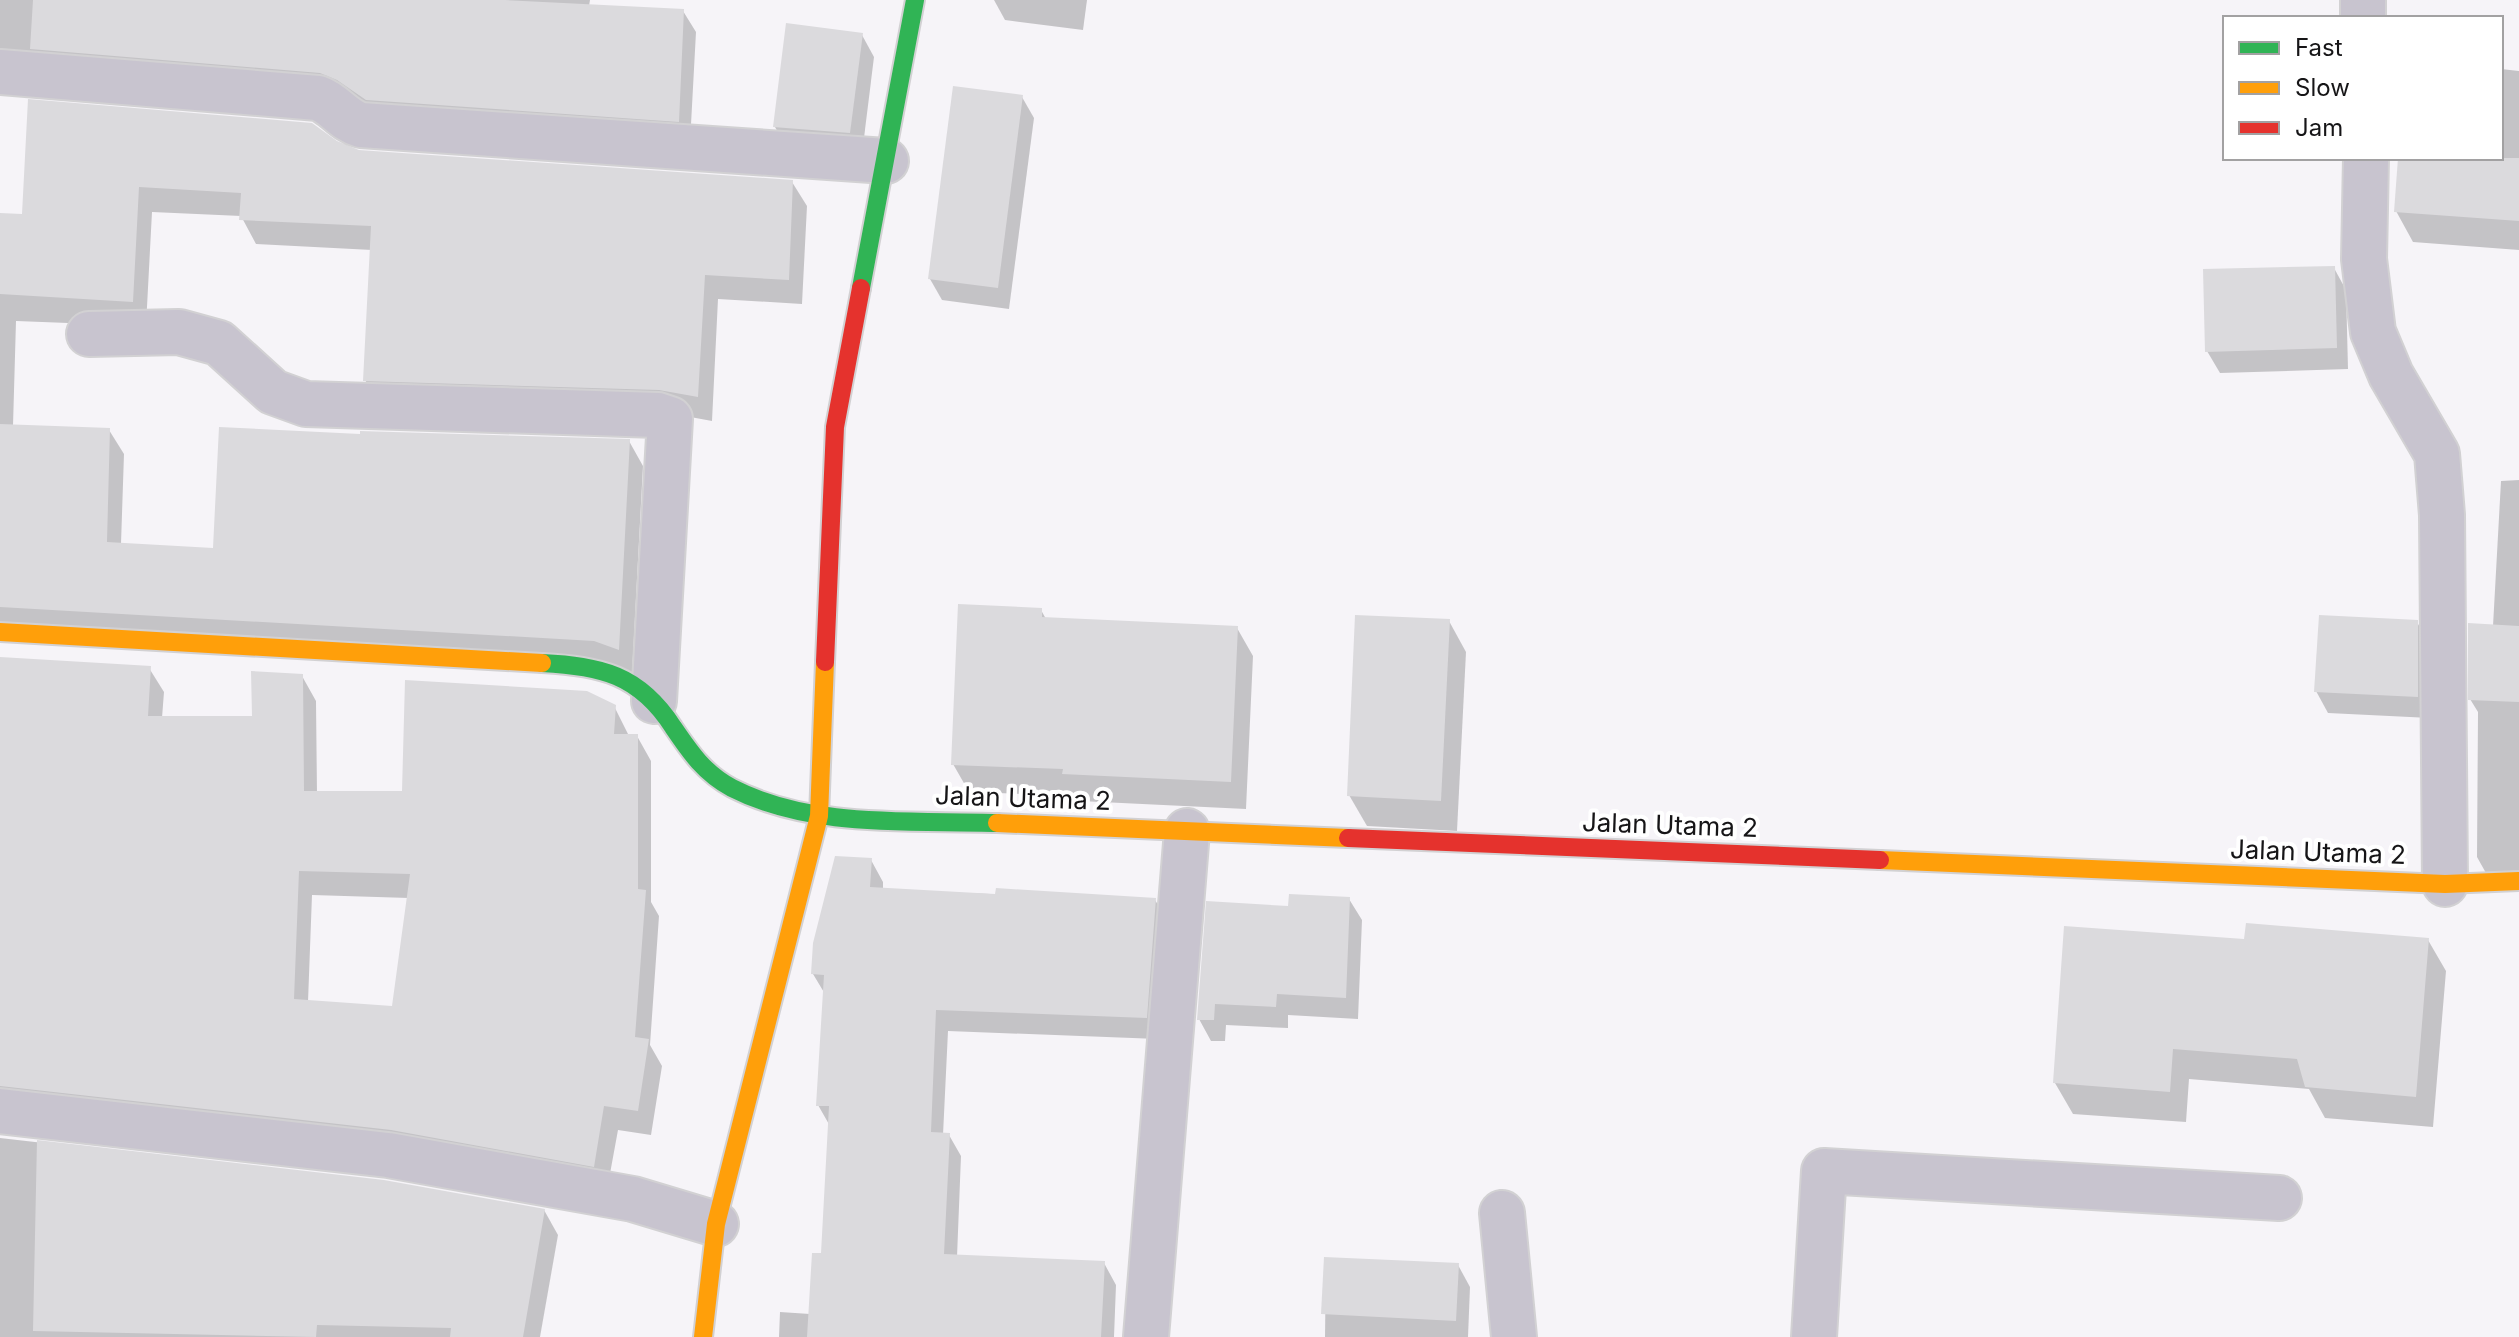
<svg xmlns="http://www.w3.org/2000/svg" width="2519" height="1337" viewBox="0 0 2519 1337" font-family="Inter,sans-serif">
	<rect width="100%" height="100%" fill="#f6f4f8"/>
	<g fill="#0003" fill-rule="evenodd">
		<path d="M 0,0 L 590,0 L 589,6 L 683,11 L 696,32 L 690,143 L 380,121 L 0,52 Z"/>
		<path d="M 994,0 L 1087,0 L 1083,30 L 1005,20 Z"/>
		<path d="M 862,35 L 874,57 L 862,154 L 787,148 L 775,127 Z"/>
		<path d="M 2501,69 L 2519,71 L 2519,250 L 2413,242 L 2396,211 L 2400,158 L 2501,158 Z"/>
		<path d="M 1022,97 L 1034,118 L 1009,309 L 942,300 L 930,279 Z"/>
		<path d="M 29,102 L 336,143 L 359,152 L 792,182 L 807,206 L 802,304 L 718,299 L 712,421 L 674,414 L 380,405 L 365,380 L 372,250 L 256,244 L 241,216 L 152,212 L 146,326 L 16,321 L 13,426 L 109,430 L 124,454 L 121,544 L 215,550 L 362,436 L 629,441 L 643,466 L 632,673 L 0,637 L 0,215 L 24,216 Z"/>
		<path d="M 2334,268 L 2346,290 L 2348,369 L 2220,373 L 2207,351 Z"/>
		<path d="M 2519,480 L 2519,881 L 2491,882 L 2477,857 L 2478,712 L 2470,699 L 2493,626 L 2501,481 Z"/>
		<path d="M 1041,610 L 1046,619 L 1237,628 L 1253,656 L 1246,809 L 1080,801 L 1077,796 L 969,792 L 953,764 Z"/>
		<path d="M 1449,621 L 1466,652 L 1457,831 L 1367,826 L 1349,795 Z"/>
		<path d="M 2417,622 L 2429,644 L 2430,718 L 2328,713 L 2316,691 Z"/>
		<path d="M 0,659 L 149,668 L 164,692 L 162,718 L 254,718 L 302,676 L 316,701 L 317,793 L 404,793 L 614,706 L 629,736 L 637,736 L 651,761 L 651,902 L 659,916 L 650,1045 L 662,1066 L 651,1135 L 618,1130 L 607,1190 L 0,1116 ZM 312,895 L 409,898 L 393,1008 L 308,1002 Z"/>
		<path d="M 871,860 L 883,882 L 883,890 L 1155,900 L 1168,921 L 1158,1039 L 948,1031 L 943,1135 L 949,1135 L 961,1156 L 957,1257 L 1104,1263 L 1116,1285 L 1114,1337 L 779,1337 L 780,1312 L 810,1314 L 823,1255 L 830,1126 L 818,1105 L 825,994 L 813,974 Z"/>
		<path d="M 1349,899 L 1362,920 L 1358,1019 L 1288,1015 L 1288,1028 L 1226,1025 L 1225,1041 L 1211,1041 L 1199,1019 L 1290,908 Z"/>
		<path d="M 2428,940 L 2446,971 L 2433,1127 L 2325,1118 L 2309,1089 L 2189,1079 L 2186,1122 L 2073,1114 L 2055,1083 L 2246,941 Z"/>
		<path d="M 0,1138 L 384,1182 L 544,1210 L 558,1235 L 540,1337 L 0,1337 Z"/>
		<path d="M 1326,1259 L 1458,1265 L 1470,1287 L 1468,1337 L 1325,1337 Z"/>
	</g>
	<g fill="#dbdadd" fill-rule="evenodd">
		<path d="M 33,0 L 505,0 L 684,9 L 679,122 L 366,100 L 337,80 L 320,73 L 30,49 Z"/>
		<path d="M 786,23 L 863,33 L 850,133 L 773,127 Z"/>
		<path d="M 953,86 L 1023,95 L 998,288 L 928,279 Z"/>
		<path d="M 28,99 L 312,123 L 337,141 L 359,150 L 793,180 L 789,280 L 705,275 L 698,397 L 659,390 L 363,381 L 371,226 L 239,220 L 241,193 L 139,187 L 133,302 L 0,294 L 0,213 L 22,214 Z"/>
		<path d="M 2398,158 L 2519,158 L 2519,221 L 2394,212 Z"/>
		<path d="M 2335,266 L 2337,348 L 2205,352 L 2203,269 Z"/>
		<path d="M 0,424 L 110,428 L 107,542 L 213,548 L 219,427 L 360,434 L 360,431 L 630,439 L 619,650 L 594,641 L 0,607 Z"/>
		<path d="M 958,604 L 1042,608 L 1042,617 L 1238,626 L 1231,782 L 1062,774 L 1063,769 L 951,765 Z"/>
		<path d="M 1355,615 L 1450,619 L 1441,801 L 1347,796 Z"/>
		<path d="M 2319,615 L 2418,620 L 2418,697 L 2314,692 Z"/>
		<path d="M 2468,623 L 2519,626 L 2519,702 L 2468,700 Z"/>
		<path d="M 0,657 L 151,666 L 148,716 L 252,716 L 251,671 L 303,674 L 304,791 L 402,791 L 405,680 L 587,691 L 616,705 L 614,734 L 638,734 L 638,889 L 646,890 L 635,1037 L 649,1039 L 638,1111 L 604,1106 L 594,1167 L 391,1130 L 0,1086 ZM 299,871 L 410,874 L 392,1006 L 294,999 Z"/>
		<path d="M 835,856 L 872,858 L 870,887 L 995,894 L 996,888 L 1156,898 L 1147,1018 L 936,1010 L 931,1132 L 950,1133 L 944,1254 L 1105,1261 L 1101,1337 L 807,1337 L 812,1253 L 821,1253 L 829,1106 L 816,1106 L 824,975 L 811,974 L 813,943 Z"/>
		<path d="M 1289,894 L 1350,897 L 1346,998 L 1277,994 L 1276,1007 L 1215,1004 L 1214,1020 L 1197,1020 L 1206,901 L 1288,906 Z"/>
		<path d="M 2246,923 L 2429,938 L 2416,1097 L 2305,1087 L 2297,1059 L 2173,1049 L 2170,1092 L 2053,1083 L 2064,926 L 2244,939 Z"/>
		<path d="M 37,1140 L 384,1180 L 545,1209 L 523,1337 L 450,1337 L 451,1328 L 317,1325 L 316,1337 L 33,1331 Z"/>
		<path d="M 1324,1257 L 1459,1263 L 1456,1321 L 1321,1314 Z"/>
	</g>
	<g fill="none" stroke-linecap="round" stroke-linejoin="round">
		<g stroke="#d2d1d3" stroke-width="48">
			<g id="street">
				<path d="M 2363,0 L 2363,18"/>
				<path d="M 0,72 L 318,98 C 335,104 343,120 361,125 L 886,161"/>
				<path d="M 2366,158 L 2364,259 L 2373,332 L 2391,375 L 2437,454 L 2442,515 L 2445,884"/>
				<path d="M 89,334 L 179,332 L 219,343 L 273,392 L 306,404 L 658,415 L 670,419 L 654,701"/>
				<path d="M 0,1111 L 388,1155 L 633,1199 L 716,1224"/>
				<path d="M 1502,1213 L 1514,1337"/>
				<path d="M 1146,1337 L 1187,831"/>
				<path d="M 1814,1337 L 1824,1171 L 2279,1198"/>
			</g>
		</g>
		<g stroke="#d2d1d3" stroke-width="22">
			<g id="fast">
				<path d="M 861,288 L 915,0"/>
				<path d="M 542,663 C 600,666 639,674 673,727 C 690,752 704,773 732,788 C 812,829 910,820 997,823"/>
			</g>
		</g>
		<g stroke="#d2d1d3" stroke-width="22">
			<g id="slow">
				<path d="M 0,632 L 542,663"/>
				<path d="M 997,823 L 1348,838"/>
				<path d="M 1880,860 L 2445,884 L 2519,881"/>
				<path d="M 703,1337 L 716,1224 L 819,816 L 825,662"/>
			</g>
		</g>
		<g stroke="#d2d1d3" stroke-width="22">
			<g id="jam">
				<path d="M 825,662 L 835,427 L 861,288"/>
				<path d="M 1348,838 L 1880,860"/>
			</g>
		</g>
		<use href="#street" stroke="#c8c4cf" stroke-width="44"/>
		<use href="#fast" stroke="#30b455" stroke-width="18"/>
		<use href="#slow" stroke="#ff9f0a" stroke-width="18"/>
		<use href="#jam" stroke="#e5322d" stroke-width="18"/>
	</g>
	<g text-anchor="middle" stroke-width="8" stroke-linejoin="round" paint-order="stroke">
		<g font-size="26" fill="#161517" stroke="#fff">
			<text transform="translate(1023 798) rotate(2)" y="9">Jalan Utama 2</text>
			<text transform="translate(1670 825) rotate(2)" y="9">Jalan Utama 2</text>
			<text transform="translate(2318 852) rotate(2)" y="9">Jalan Utama 2</text>
		</g>
	</g>
	<rect x="2223" y="16" width="280" height="144" fill="#ffffff" stroke="#a2a1a2" stroke-width="2"/>
	<rect x="2239" y="42" width="40" height="12" fill="#30b455" stroke="#a2a1a2" stroke-width="2"/>
	<text x="2295" y="56" font-size="24" fill="#161517">Fast</text>
	<rect x="2239" y="82" width="40" height="12" fill="#ff9f0a" stroke="#a2a1a2" stroke-width="2"/>
	<text x="2295" y="96" font-size="24" fill="#161517">Slow</text>
	<rect x="2239" y="122" width="40" height="12" fill="#e5322d" stroke="#a2a1a2" stroke-width="2"/>
	<text x="2295" y="136" font-size="24" fill="#161517">Jam</text>
</svg>
